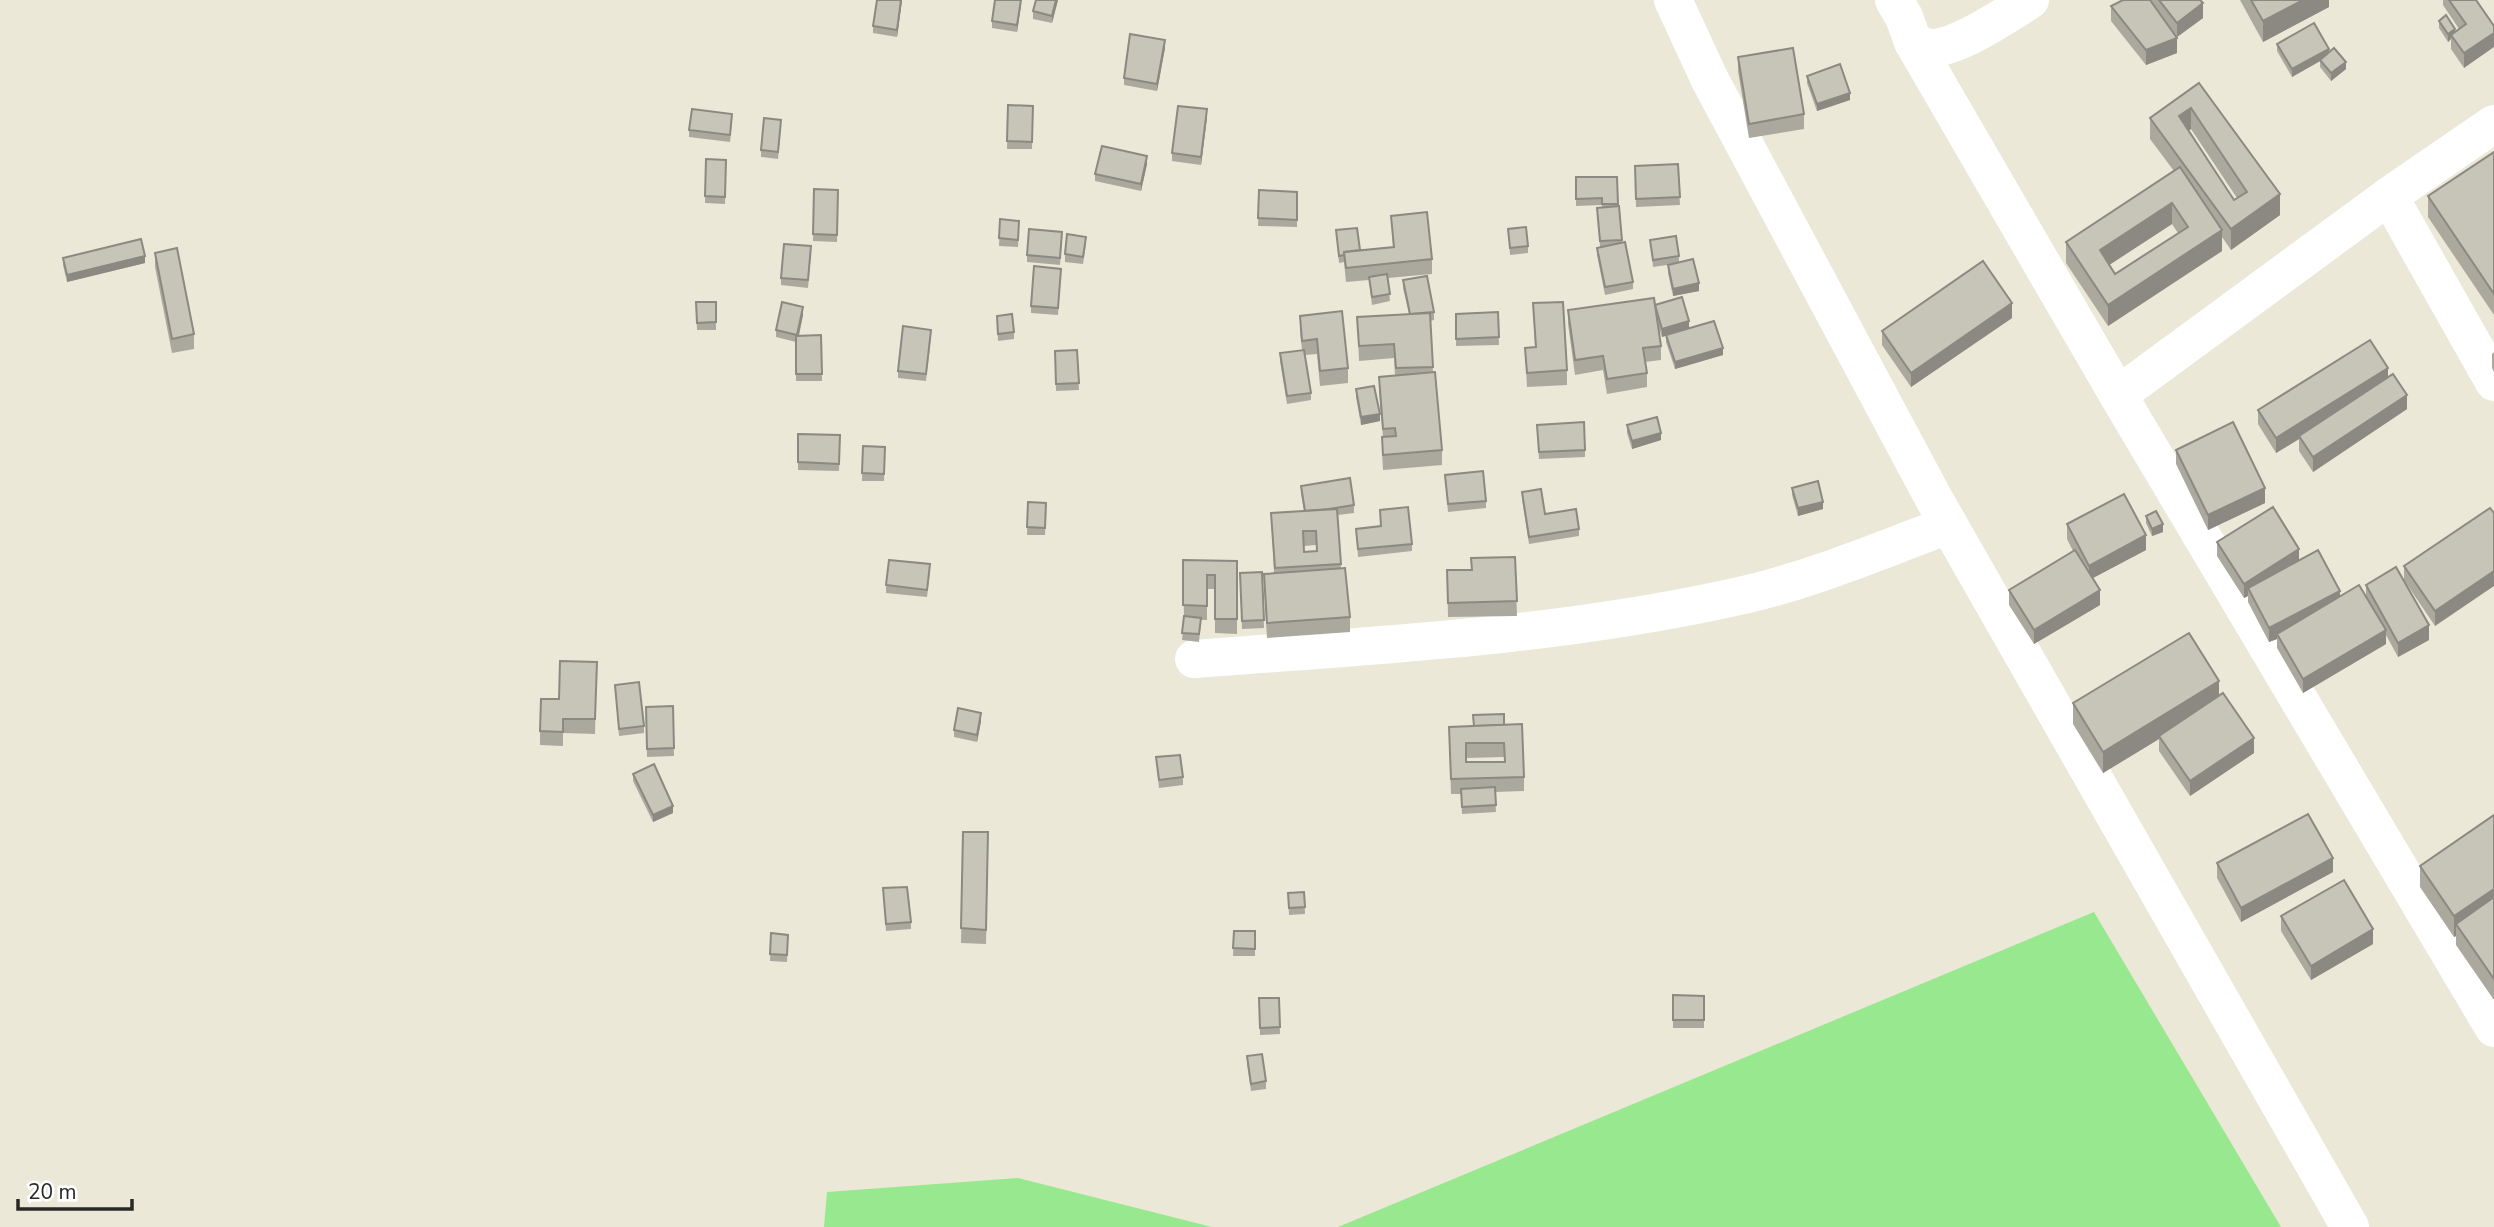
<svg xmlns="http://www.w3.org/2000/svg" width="2494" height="1227" viewBox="0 0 2494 1227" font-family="'Nunito Sans',sans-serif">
	<rect width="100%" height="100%" fill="#ece8d7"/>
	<g fill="#98e88f">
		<path d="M 2094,912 L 2281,1227 L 1338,1227 Z"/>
		<path d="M 1018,1178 L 1212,1227 L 824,1227 L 827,1192 Z"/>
	</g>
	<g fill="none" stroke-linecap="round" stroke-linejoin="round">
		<g stroke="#fff" stroke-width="38">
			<path d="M 1673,0 L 1710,80 L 1934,499 L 2350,1227"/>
			<path d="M 1894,0 L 1904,17 L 1913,42 C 1919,44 1928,49 1934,48 C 1962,45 2006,15 2030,0"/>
			<path d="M 1913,42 L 2118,395 L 2494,1028"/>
			<path d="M 2494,124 L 2389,196 L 2494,382"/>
			<path d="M 2118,395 L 2389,196"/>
			<path d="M 1194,659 C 1379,645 1566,636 1748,594 C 1816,578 1883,549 1949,525"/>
		</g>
	</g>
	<g fill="#aba99e" fill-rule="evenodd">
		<path d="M 902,0 L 897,37 L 873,33 L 873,26 Z"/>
		<path d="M 1036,0 L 1058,0 L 1052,23 L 1033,19 L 1033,11 Z"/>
		<path d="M 2123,0 L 2200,0 L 2203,18 L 2177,37 L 2169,27 L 2177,53 L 2146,65 L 2111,21 L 2111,6 Z"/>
		<path d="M 2240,0 L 2329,0 L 2329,7 L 2263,42 Z"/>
		<path d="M 2443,0 L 2476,0 L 2464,68 L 2451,49 L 2451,39 L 2448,42 L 2439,28 L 2439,21 L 2455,32 L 2459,29 L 2443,5 Z"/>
		<path d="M 1021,5 L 1017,32 L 992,28 L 992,21 Z"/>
		<path d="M 2277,44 L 2329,53 L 2346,69 L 2331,81 L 2320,67 L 2320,61 L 2292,77 L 2277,51 Z"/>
		<path d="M 1165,48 L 1157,91 L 1124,85 L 1124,78 Z"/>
		<path d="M 1738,57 L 1804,114 L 1804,129 L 1749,138 L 1738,71 Z"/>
		<path d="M 1807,76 L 1850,100 L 1817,111 L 1807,83 Z"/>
		<path d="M 2199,83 L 2280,215 L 2231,250 L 2222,237 L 2222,251 L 2108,326 L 2066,263 L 2066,242 L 2174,171 L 2150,139 L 2150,118 ZM 2191,129 L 2237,198 L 2234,200 L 2188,131 ZM 2172,224 L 2178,233 L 2115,274 L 2109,265 Z"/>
		<path d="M 1008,105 L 1033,106 L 1032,149 L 1007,149 Z"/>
		<path d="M 1207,117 L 1201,165 L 1172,161 L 1172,153 Z"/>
		<path d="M 732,121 L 730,142 L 689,137 L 689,130 Z"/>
		<path d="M 781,127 L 778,159 L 761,157 L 761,150 Z"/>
		<path d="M 2494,152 L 2494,315 L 2428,217 L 2428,196 Z"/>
		<path d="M 706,159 L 726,160 L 725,204 L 705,203 Z"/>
		<path d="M 1147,164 L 1141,191 L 1095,181 L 1095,174 Z"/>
		<path d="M 1678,164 L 1680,205 L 1636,207 L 1635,166 Z"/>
		<path d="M 1576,177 L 1617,177 L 1618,206 L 1619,206 L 1622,243 L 1633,282 L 1633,289 L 1605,295 L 1597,255 L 1597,248 L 1600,247 L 1597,208 L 1602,207 L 1602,205 L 1576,206 Z"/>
		<path d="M 814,189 L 838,190 L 837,242 L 813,241 Z"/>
		<path d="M 1259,190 L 1297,192 L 1297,227 L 1258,226 Z"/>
		<path d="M 1391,216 L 1432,259 L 1432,274 L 1388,278 L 1390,301 L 1372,305 L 1369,280 L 1346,282 L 1344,262 L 1339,263 L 1336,230 L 1360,250 L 1393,247 Z"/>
		<path d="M 1000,219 L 1019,228 L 1018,247 L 999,246 Z"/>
		<path d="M 1508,229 L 1528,246 L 1528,253 L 1510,255 Z"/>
		<path d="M 1062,240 L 1060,265 L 1027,262 L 1027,255 Z"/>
		<path d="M 1650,240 L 1679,256 L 1679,262 L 1699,291 L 1673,296 L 1668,273 L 1668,265 L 1674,264 L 1653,267 Z"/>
		<path d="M 1086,244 L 1083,264 L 1065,262 L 1065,254 Z"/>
		<path d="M 155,253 L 194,334 L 194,349 L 172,353 L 155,267 Z"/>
		<path d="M 811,253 L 808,288 L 781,285 L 781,278 Z"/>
		<path d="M 63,258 L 145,263 L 67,282 L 63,265 Z"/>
		<path d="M 1061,269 L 1058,315 L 1031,313 L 1031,306 Z"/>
		<path d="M 1403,280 L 1434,312 L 1434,320 L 1430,321 L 1433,372 L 1442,450 L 1442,465 L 1383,470 L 1382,452 L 1382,437 L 1383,437 L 1379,391 L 1379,377 L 1395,375 L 1394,358 L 1359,361 L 1357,317 L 1409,314 L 1403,288 Z"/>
		<path d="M 696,302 L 716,302 L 716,330 L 697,330 Z"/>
		<path d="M 1533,303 L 1567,370 L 1567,385 L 1527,387 L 1525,348 L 1535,347 Z"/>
		<path d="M 1655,305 L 1689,328 L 1723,355 L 1675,369 L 1666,342 L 1666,335 L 1662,337 L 1657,322 L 1661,346 L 1661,360 L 1645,362 L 1647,373 L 1647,387 L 1607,394 L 1603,370 L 1575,375 L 1568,324 L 1568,310 Z"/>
		<path d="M 1498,312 L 1499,345 L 1456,346 L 1456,314 Z"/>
		<path d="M 803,315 L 799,336 L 821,335 L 822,381 L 796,381 L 796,342 L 776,337 L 776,330 Z"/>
		<path d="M 997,316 L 1014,332 L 1014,339 L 998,341 Z"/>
		<path d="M 1300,316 L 1348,368 L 1348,383 L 1320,386 L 1317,354 L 1305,355 L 1311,393 L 1311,400 L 1287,404 L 1280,361 L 1280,353 L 1302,350 L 1300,330 Z"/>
		<path d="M 2012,318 L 1911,387 L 1882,345 L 1882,331 Z"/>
		<path d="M 931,337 L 926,381 L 898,378 L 898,371 Z"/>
		<path d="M 1077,350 L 1079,390 L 1056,391 L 1055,351 Z"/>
		<path d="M 2494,352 L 2494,372 L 2492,368 L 2492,354 Z"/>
		<path d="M 2388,377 L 2407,409 L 2313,472 L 2299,451 L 2299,439 L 2276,453 L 2258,424 L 2258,410 Z"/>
		<path d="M 1356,389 L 1380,421 L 1361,425 L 1356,397 Z"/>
		<path d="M 1537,425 L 1585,450 L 1585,457 L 1539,459 Z"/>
		<path d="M 1627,425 L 1661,440 L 1632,449 L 1627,433 Z"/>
		<path d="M 798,434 L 840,435 L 839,471 L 798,470 Z"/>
		<path d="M 863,446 L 885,447 L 884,481 L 862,481 Z"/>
		<path d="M 2176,450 L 2265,503 L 2208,530 L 2176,464 Z"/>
		<path d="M 1445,475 L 1486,501 L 1486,508 L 1448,512 Z"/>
		<path d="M 1301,486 L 1354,505 L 1354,513 L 1338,515 L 1341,568 L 1350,617 L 1350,632 L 1267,638 L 1264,589 L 1264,574 L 1274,573 L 1271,513 L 1304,511 L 1301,493 ZM 1316,545 L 1316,551 L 1304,552 L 1304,546 Z"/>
		<path d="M 1792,488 L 1823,509 L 1798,516 L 1792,495 Z"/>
		<path d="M 1522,492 L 1545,514 L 1579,529 L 1579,536 L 1529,544 L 1522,499 Z"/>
		<path d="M 1028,502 L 1046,503 L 1045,535 L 1027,535 Z"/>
		<path d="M 2490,508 L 2435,626 L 2404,580 L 2404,566 Z"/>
		<path d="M 1380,510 L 1412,544 L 1412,551 L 1358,557 L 1356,529 L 1381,526 Z"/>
		<path d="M 2146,516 L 2163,532 L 2152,536 L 2146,523 Z"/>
		<path d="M 2067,524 L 2146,550 L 2093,578 L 2100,605 L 2034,644 L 2009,605 L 2009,590 L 2073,551 L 2067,539 Z"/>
		<path d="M 2217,542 L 2299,560 L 2340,596 L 2366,596 L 2366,585 L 2429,640 L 2398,657 L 2386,635 L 2386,644 L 2303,693 L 2277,648 L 2277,639 L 2269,642 L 2248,602 L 2248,596 L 2244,598 L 2217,556 Z"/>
		<path d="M 1515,557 L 1517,616 L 1448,617 L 1447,570 L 1471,570 Z"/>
		<path d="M 1183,560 L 1237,561 L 1237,634 L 1215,633 L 1215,589 L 1207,589 L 1207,620 L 1201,620 L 1199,642 L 1182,640 L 1184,620 Z"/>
		<path d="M 930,572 L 927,597 L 886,593 L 886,585 Z"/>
		<path d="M 1262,572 L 1264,628 L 1242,629 L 1240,573 Z"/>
		<path d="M 597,662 L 595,734 L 563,733 L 563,746 L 540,745 L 540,731 L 559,699 Z"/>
		<path d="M 615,685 L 644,726 L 644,733 L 619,736 Z"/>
		<path d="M 2219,695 L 2254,753 L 2190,796 L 2159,751 L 2159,739 L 2103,773 L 2073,724 L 2073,703 Z"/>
		<path d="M 673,706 L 674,756 L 647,757 L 646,707 Z"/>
		<path d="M 981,721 L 977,742 L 954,737 L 954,730 Z"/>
		<path d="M 1504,725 L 1524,777 L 1524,791 L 1495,792 L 1496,812 L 1462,814 L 1461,794 L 1451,794 L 1449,727 ZM 1504,757 L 1505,762 L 1466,762 L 1466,758 Z"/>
		<path d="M 1156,757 L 1183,777 L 1183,785 L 1159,788 Z"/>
		<path d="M 633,774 L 673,813 L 653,822 L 633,781 Z"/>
		<path d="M 2494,815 L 2494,1000 L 2456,945 L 2456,936 L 2454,937 L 2420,887 L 2420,866 Z"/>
		<path d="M 963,832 L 988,847 L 986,944 L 961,943 Z"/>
		<path d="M 2217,863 L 2333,872 L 2241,922 L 2217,878 Z"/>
		<path d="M 883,888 L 911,922 L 911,929 L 886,931 Z"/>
		<path d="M 1304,892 L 1305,914 L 1289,915 L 1288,893 Z"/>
		<path d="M 2281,916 L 2373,944 L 2311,980 L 2281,931 Z"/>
		<path d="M 1234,931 L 1255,931 L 1255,956 L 1233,956 Z"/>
		<path d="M 771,933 L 788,935 L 787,962 L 770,961 Z"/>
		<path d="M 1673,995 L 1704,996 L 1704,1028 L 1673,1028 Z"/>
		<path d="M 1259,998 L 1279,998 L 1280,1034 L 1260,1035 Z"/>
		<path d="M 1247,1056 L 1266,1081 L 1266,1089 L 1251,1091 L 1247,1064 Z"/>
	</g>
	<g fill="#8b8981">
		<path d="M 901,0 L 902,0 L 897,37 L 897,30 Z"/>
		<path d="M 1021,0 L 1021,5 L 1017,32 L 1017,25 Z"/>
		<path d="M 1056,0 L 1058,0 L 1052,23 L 1052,16 Z"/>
		<path d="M 2303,0 L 2329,0 L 2329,7 L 2263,42 L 2263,21 Z"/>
		<path d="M 2203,3 L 2203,18 L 2177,37 L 2177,23 Z"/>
		<path d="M 2455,29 L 2455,36 L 2451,35 L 2451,39 L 2448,42 L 2448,34 Z"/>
		<path d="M 2494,33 L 2494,47 L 2464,68 L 2464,53 Z"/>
		<path d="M 2177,38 L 2177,53 L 2146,65 L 2146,50 Z"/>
		<path d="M 1165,40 L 1165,48 L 1157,91 L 1157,84 Z"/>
		<path d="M 2329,49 L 2329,56 L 2292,77 L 2292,69 Z"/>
		<path d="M 2346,62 L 2346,69 L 2331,81 L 2331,73 Z"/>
		<path d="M 1850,93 L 1850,100 L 1817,111 L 1817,104 Z"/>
		<path d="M 2191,108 L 2191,129 L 2179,137 L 2179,116 Z"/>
		<path d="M 1207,109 L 1207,117 L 1201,165 L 1201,157 Z"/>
		<path d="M 1147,156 L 1147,164 L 1141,191 L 1141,184 Z"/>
		<path d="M 2280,194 L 2280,215 L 2231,250 L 2231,229 Z"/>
		<path d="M 2172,203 L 2172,224 L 2100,271 L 2100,250 Z"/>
		<path d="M 2222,230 L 2222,251 L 2108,326 L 2108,305 Z"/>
		<path d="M 145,256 L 145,263 L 67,282 L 67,275 Z"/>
		<path d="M 1699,283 L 1699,291 L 1673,296 L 1673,289 Z"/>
		<path d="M 2012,303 L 2012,318 L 1911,387 L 1911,373 Z"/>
		<path d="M 803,307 L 803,315 L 797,342 L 797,335 Z"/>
		<path d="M 1689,321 L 1689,329 L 1662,337 L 1662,329 Z"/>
		<path d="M 1723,348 L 1723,355 L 1675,369 L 1675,362 Z"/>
		<path d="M 2388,368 L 2388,383 L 2299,436 L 2299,439 L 2276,453 L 2276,438 Z"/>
		<path d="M 2407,395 L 2407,409 L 2313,472 L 2313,457 Z"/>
		<path d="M 1380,414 L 1380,421 L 1361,425 L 1361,417 Z"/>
		<path d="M 1661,433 L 1661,440 L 1632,449 L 1632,441 Z"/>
		<path d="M 2265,488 L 2265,503 L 2208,530 L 2208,515 Z"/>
		<path d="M 1823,502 L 1823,509 L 1798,516 L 1798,508 Z"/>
		<path d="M 2163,524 L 2163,532 L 2152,536 L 2152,529 Z"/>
		<path d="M 2146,535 L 2146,550 L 2089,580 L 2089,566 Z"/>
		<path d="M 2299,549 L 2299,564 L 2248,588 L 2248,596 L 2244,598 L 2244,584 Z"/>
		<path d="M 2494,571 L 2494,586 L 2435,626 L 2435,611 Z"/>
		<path d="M 2100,590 L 2100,605 L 2034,644 L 2034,630 Z"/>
		<path d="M 2340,591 L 2340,605 L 2277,634 L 2277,639 L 2269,642 L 2269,628 Z"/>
		<path d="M 2429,625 L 2429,640 L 2398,657 L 2398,643 Z"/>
		<path d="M 2386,630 L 2386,644 L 2303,693 L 2303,679 Z"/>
		<path d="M 2219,681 L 2219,702 L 2159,736 L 2159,739 L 2103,773 L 2103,752 Z"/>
		<path d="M 981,713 L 981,721 L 977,742 L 977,735 Z"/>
		<path d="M 2254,738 L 2254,753 L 2190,796 L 2190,781 Z"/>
		<path d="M 673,806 L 673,813 L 653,822 L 653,815 Z"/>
		<path d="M 2333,858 L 2333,872 L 2241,922 L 2241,908 Z"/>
		<path d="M 2494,889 L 2494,910 L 2456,924 L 2456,936 L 2454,937 L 2454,916 Z"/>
		<path d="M 2373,929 L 2373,944 L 2311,980 L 2311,966 Z"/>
	</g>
	<g fill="#c7c4b8" stroke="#8b8981" stroke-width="2" fill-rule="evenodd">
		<path d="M 877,0 L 901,0 L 897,30 L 873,26 Z"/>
		<path d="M 995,0 L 1021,0 L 1017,25 L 992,21 Z"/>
		<path d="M 1036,0 L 1056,0 L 1052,16 L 1033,11 Z"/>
		<path d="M 2123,0 L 2150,0 L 2177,38 L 2146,50 L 2111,6 Z"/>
		<path d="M 2159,0 L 2200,0 L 2203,3 L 2177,23 Z"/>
		<path d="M 2251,0 L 2303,0 L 2263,21 Z"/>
		<path d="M 2449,0 L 2476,0 L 2494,26 L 2494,33 L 2464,53 L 2451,35 L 2466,24 Z"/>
		<path d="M 2446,15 L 2455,29 L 2448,34 L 2439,21 Z"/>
		<path d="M 2314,23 L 2329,49 L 2292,69 L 2277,44 Z"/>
		<path d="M 1130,34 L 1165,40 L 1157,84 L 1124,78 Z"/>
		<path d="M 1793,48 L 1804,114 L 1749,124 L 1738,57 Z"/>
		<path d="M 2334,48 L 2346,62 L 2331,73 L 2320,60 Z"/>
		<path d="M 1840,64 L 1850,93 L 1817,104 L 1807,76 Z"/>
		<path d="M 2199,83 L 2280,194 L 2231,229 L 2150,118 ZM 2191,108 L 2247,192 L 2234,200 L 2179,116 Z"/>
		<path d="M 1008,105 L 1033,106 L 1032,142 L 1007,141 Z"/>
		<path d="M 1178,106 L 1207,109 L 1201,157 L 1172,153 Z"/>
		<path d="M 692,109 L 732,114 L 730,135 L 689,130 Z"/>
		<path d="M 764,118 L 781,120 L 778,152 L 761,150 Z"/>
		<path d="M 1102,146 L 1147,156 L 1141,184 L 1095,174 Z"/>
		<path d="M 2494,152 L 2494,294 L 2428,196 Z"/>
		<path d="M 706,159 L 726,160 L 725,197 L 705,196 Z"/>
		<path d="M 1678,164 L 1680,197 L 1636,199 L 1635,166 Z"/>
		<path d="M 2180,167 L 2222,230 L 2108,305 L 2066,242 ZM 2172,203 L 2188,227 L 2115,274 L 2100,250 Z"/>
		<path d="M 1576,177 L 1617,177 L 1618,204 L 1602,204 L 1602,198 L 1576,199 Z"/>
		<path d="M 814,189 L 838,190 L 837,235 L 813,234 Z"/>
		<path d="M 1259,190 L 1297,192 L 1297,220 L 1258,218 Z"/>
		<path d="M 1619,206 L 1622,240 L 1600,241 L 1597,208 Z"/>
		<path d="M 1427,212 L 1432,259 L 1346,268 L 1344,252 L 1394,247 L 1391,216 Z"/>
		<path d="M 1000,219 L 1019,221 L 1018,240 L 999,238 Z"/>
		<path d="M 1526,227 L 1528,246 L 1510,248 L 1508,229 Z"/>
		<path d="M 1357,228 L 1360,250 L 1344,252 L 1344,255 L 1339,256 L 1336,230 Z"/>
		<path d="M 1029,229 L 1062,232 L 1060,258 L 1027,255 Z"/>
		<path d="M 1067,234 L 1086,237 L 1083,257 L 1065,254 Z"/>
		<path d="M 1676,236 L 1679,256 L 1653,260 L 1650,240 Z"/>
		<path d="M 141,239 L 145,256 L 67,275 L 63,258 Z"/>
		<path d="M 1625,242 L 1633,282 L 1605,287 L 1597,248 Z"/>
		<path d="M 784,244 L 811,246 L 808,280 L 781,278 Z"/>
		<path d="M 177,248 L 194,334 L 172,339 L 155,253 Z"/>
		<path d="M 1693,259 L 1699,283 L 1673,289 L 1668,265 Z"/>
		<path d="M 1983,261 L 2012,303 L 1911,373 L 1882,331 Z"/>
		<path d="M 1034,266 L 1061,269 L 1058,308 L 1031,306 Z"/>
		<path d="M 1387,274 L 1390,294 L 1372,297 L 1369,277 Z"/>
		<path d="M 1427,276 L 1434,312 L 1410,314 L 1403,280 Z"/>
		<path d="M 1682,297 L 1689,321 L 1662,329 L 1655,305 Z"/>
		<path d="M 1654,298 L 1661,346 L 1643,348 L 1647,373 L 1607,379 L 1603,356 L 1575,360 L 1568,310 Z"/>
		<path d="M 696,302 L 716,302 L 716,322 L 697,323 Z"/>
		<path d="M 782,302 L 803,307 L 797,335 L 776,330 Z"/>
		<path d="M 1563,302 L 1567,370 L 1527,373 L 1525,348 L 1536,347 L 1533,303 Z"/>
		<path d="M 1342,311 L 1348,368 L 1320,371 L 1317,339 L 1302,341 L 1300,316 Z"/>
		<path d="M 1498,312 L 1499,337 L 1456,339 L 1456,314 Z"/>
		<path d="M 1430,313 L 1433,367 L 1396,368 L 1394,344 L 1359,346 L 1357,317 Z"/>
		<path d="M 1012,314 L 1014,332 L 998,334 L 997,316 Z"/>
		<path d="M 1714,321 L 1723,348 L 1675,362 L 1666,335 Z"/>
		<path d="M 903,326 L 931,330 L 926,374 L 898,371 Z"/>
		<path d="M 821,335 L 822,374 L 796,374 L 796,336 Z"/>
		<path d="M 2370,340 L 2388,368 L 2276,438 L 2258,410 Z"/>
		<path d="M 1077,350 L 1079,383 L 1056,384 L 1055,351 Z"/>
		<path d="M 1304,350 L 1311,393 L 1287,396 L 1280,353 Z"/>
		<path d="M 1435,372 L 1442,450 L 1383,455 L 1382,437 L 1396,436 L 1395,428 L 1383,429 L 1379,377 Z"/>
		<path d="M 2393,374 L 2407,395 L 2313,457 L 2299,436 Z"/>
		<path d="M 1374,386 L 1380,414 L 1361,417 L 1356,389 Z"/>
		<path d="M 1657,417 L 1661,433 L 1632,441 L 1627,425 Z"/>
		<path d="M 1584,422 L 1585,450 L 1539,452 L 1537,425 Z"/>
		<path d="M 2233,422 L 2265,488 L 2208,515 L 2176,450 Z"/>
		<path d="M 798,434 L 840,435 L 839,464 L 798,462 Z"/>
		<path d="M 863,446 L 885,447 L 884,474 L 862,473 Z"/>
		<path d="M 1483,471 L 1486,501 L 1448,504 L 1445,475 Z"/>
		<path d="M 1350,478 L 1354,505 L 1329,509 L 1305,511 L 1301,486 Z"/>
		<path d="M 1818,481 L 1823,502 L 1798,508 L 1792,488 Z"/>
		<path d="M 1541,489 L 1545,514 L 1576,509 L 1579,529 L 1529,537 L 1522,492 Z"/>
		<path d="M 2124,494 L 2146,535 L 2089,566 L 2067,524 Z"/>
		<path d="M 1028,502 L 1046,503 L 1045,528 L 1027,527 Z"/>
		<path d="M 1408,507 L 1412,544 L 1358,549 L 1356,529 L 1381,526 L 1380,510 Z"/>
		<path d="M 2273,507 L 2299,549 L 2244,584 L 2217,542 Z"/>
		<path d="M 2490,508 L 2494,513 L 2494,571 L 2435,611 L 2404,566 Z"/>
		<path d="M 1337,509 L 1341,564 L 1275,568 L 1271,513 ZM 1303,531 L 1316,531 L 1317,551 L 1304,552 Z"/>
		<path d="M 2156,511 L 2163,524 L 2152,529 L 2146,516 Z"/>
		<path d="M 2075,550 L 2100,590 L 2034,630 L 2009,590 Z"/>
		<path d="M 2318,550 L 2340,591 L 2269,628 L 2248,588 Z"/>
		<path d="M 1515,557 L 1517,601 L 1448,603 L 1447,570 L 1472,570 L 1471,558 Z"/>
		<path d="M 889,560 L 930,564 L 927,590 L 886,585 Z"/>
		<path d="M 1183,560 L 1237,561 L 1237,619 L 1215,619 L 1215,575 L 1207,575 L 1207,606 L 1183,605 Z"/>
		<path d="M 2396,567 L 2429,625 L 2398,643 L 2366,585 Z"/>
		<path d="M 1345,568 L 1350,617 L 1267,623 L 1264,574 Z"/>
		<path d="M 1262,572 L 1264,620 L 1242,621 L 1240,573 Z"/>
		<path d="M 2359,585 L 2386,630 L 2303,679 L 2277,634 Z"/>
		<path d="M 1184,616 L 1201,618 L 1199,634 L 1182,633 Z"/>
		<path d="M 2189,633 L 2219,681 L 2103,752 L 2073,703 Z"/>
		<path d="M 560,661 L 597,662 L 595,719 L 563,719 L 563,732 L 540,731 L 541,699 L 559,699 Z"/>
		<path d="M 639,682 L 644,726 L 619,729 L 615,685 Z"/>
		<path d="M 2223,693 L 2254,738 L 2190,781 L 2159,736 Z"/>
		<path d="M 673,706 L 674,748 L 647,749 L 646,707 Z"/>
		<path d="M 958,708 L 981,713 L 977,735 L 954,730 Z"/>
		<path d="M 1504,714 L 1504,725 L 1474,726 L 1473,715 Z"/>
		<path d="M 1522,724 L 1524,777 L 1451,779 L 1449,727 ZM 1466,743 L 1504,743 L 1505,762 L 1466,762 Z"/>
		<path d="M 1180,755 L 1183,777 L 1159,780 L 1156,757 Z"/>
		<path d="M 654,764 L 673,806 L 653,815 L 633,774 Z"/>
		<path d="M 1495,787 L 1496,805 L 1462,807 L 1461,789 Z"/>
		<path d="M 2308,814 L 2333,858 L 2241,908 L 2217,863 Z"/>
		<path d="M 2494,815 L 2494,889 L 2454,916 L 2420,866 Z"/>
		<path d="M 963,832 L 988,832 L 986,930 L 961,928 Z"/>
		<path d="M 2344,880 L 2373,929 L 2311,966 L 2281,916 Z"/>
		<path d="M 907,887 L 911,922 L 886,924 L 883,888 Z"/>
		<path d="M 1304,892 L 1305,907 L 1289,908 L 1288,893 Z"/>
		<path d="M 2494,897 L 2494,979 L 2456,924 Z"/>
		<path d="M 1234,931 L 1255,931 L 1255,949 L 1233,948 Z"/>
		<path d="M 771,933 L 788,935 L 787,955 L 770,954 Z"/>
		<path d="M 1673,995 L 1704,996 L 1704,1020 L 1673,1020 Z"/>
		<path d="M 1259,998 L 1279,998 L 1280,1027 L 1260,1028 Z"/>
		<path d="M 1262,1054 L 1266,1081 L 1251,1084 L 1247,1056 Z"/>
	</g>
	<path d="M18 1199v10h114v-10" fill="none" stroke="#282828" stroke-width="3.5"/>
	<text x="28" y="1199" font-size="21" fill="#282828" stroke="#ffffff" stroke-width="5" paint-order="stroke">20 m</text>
</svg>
